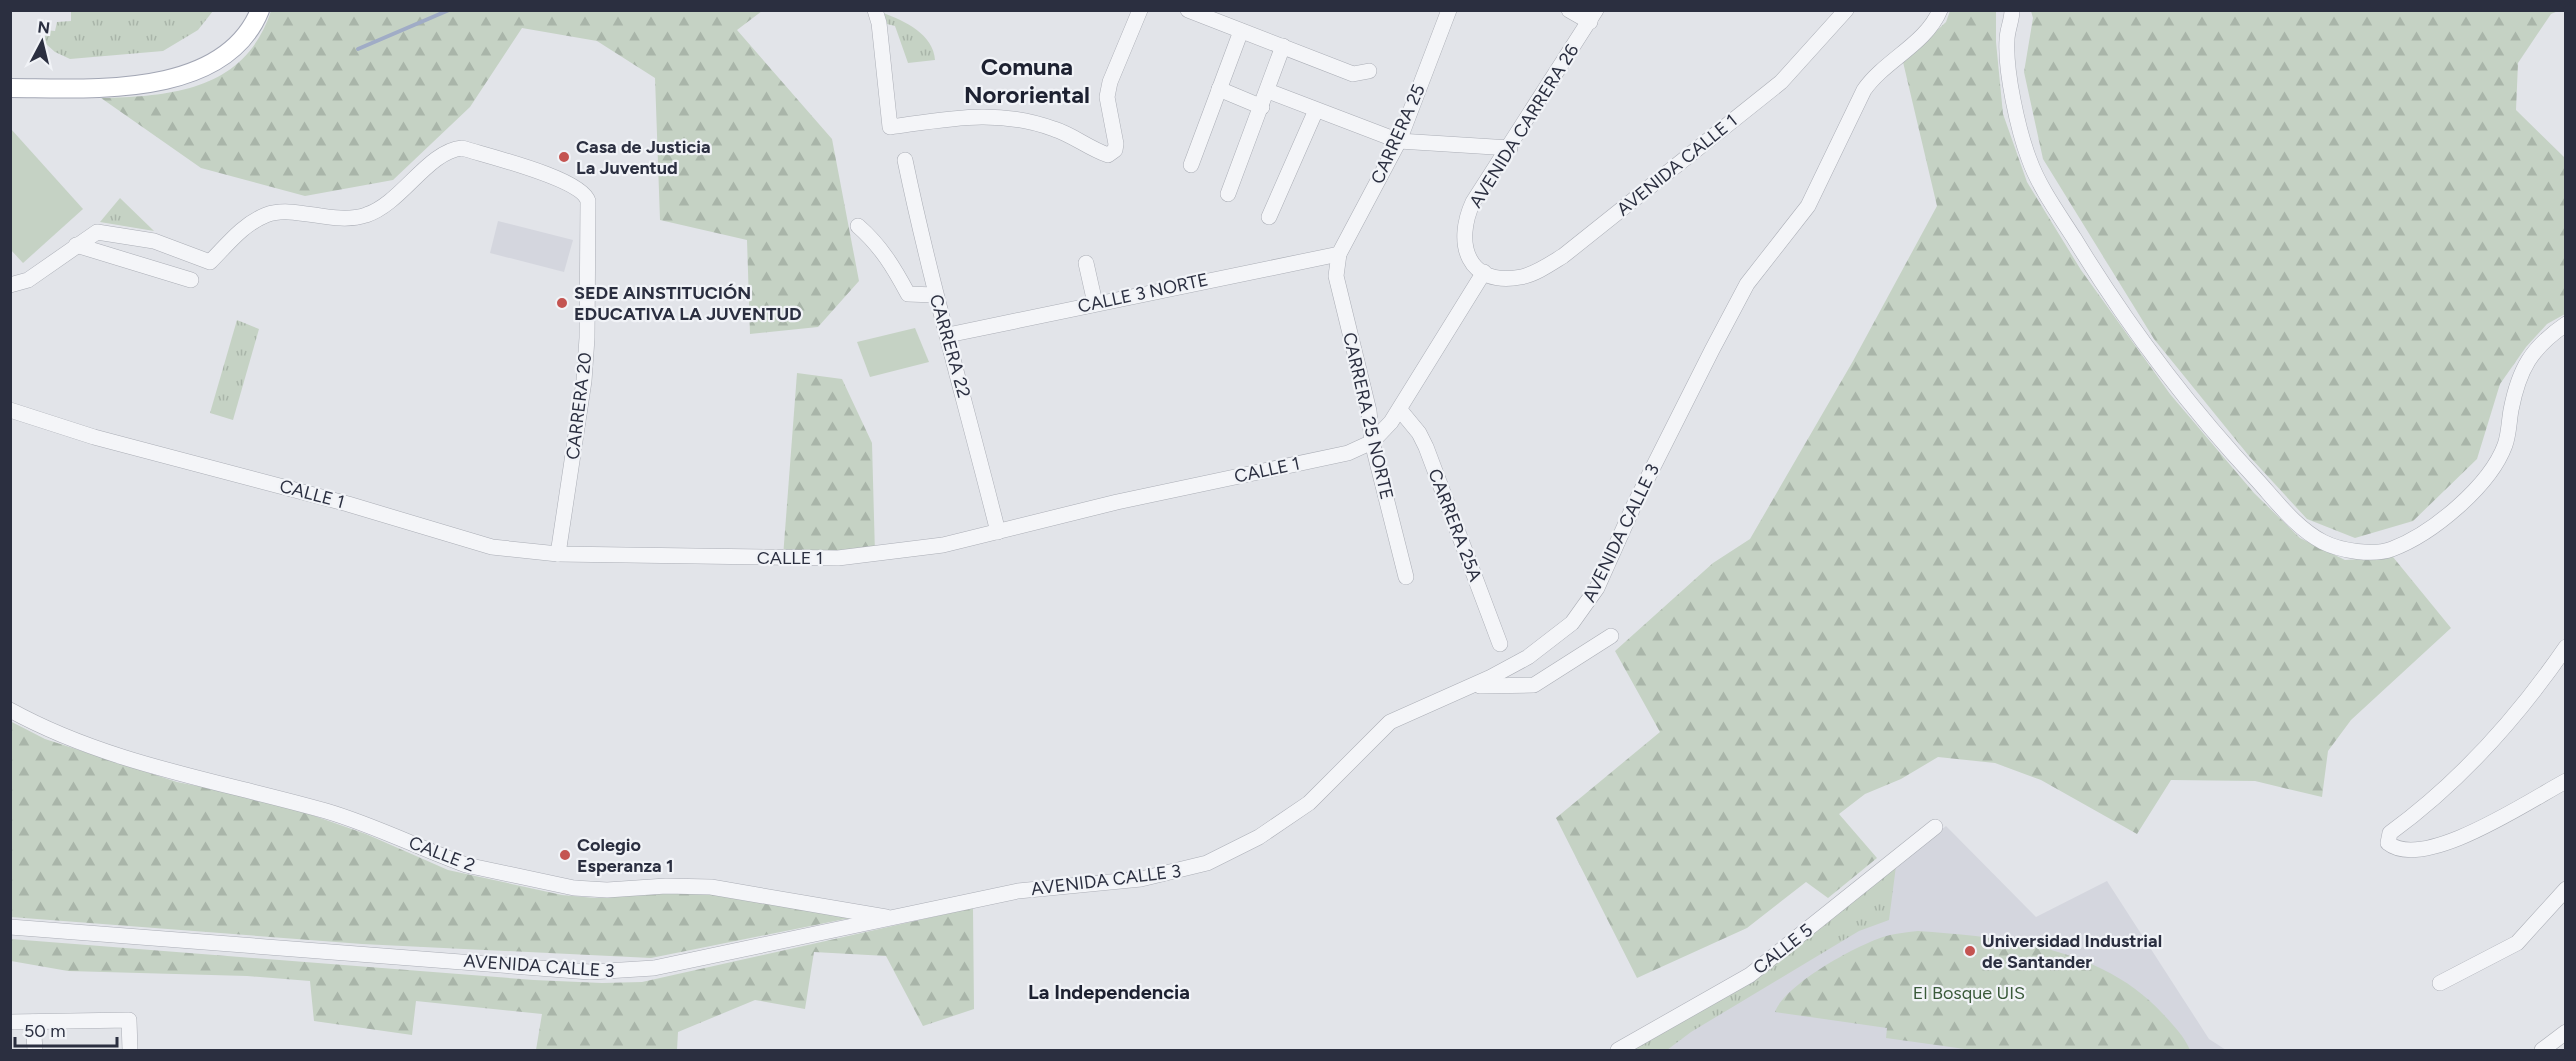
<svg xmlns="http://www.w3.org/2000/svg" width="2576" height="1061" viewBox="0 0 2576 1061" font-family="Figtree,sans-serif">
	<defs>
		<pattern id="grass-tufts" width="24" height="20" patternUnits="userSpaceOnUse" patternTransform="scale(1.5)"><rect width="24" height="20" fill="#c5d2c4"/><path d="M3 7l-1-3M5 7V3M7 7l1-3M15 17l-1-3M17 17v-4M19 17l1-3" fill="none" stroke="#a9b5a9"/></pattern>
		<pattern id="forest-firs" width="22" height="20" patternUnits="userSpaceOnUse" patternTransform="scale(1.5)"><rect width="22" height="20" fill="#c5d2c4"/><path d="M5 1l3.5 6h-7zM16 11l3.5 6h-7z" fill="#a9b5a9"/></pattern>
	</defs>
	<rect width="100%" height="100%" fill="#e2e4e9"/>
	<g fill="#d4d6de">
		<path d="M 498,221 L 573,240 L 564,272 L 490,253 Z"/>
		<path d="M 1946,826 L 2036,917 L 2107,881 L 2209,1039 L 2226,1050 L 1631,1050 L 1744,986 Z"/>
	</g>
	<g fill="url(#grass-tufts)">
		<path d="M 71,11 L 71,10 L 213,11 L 198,30 L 163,51 L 70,59 L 55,52 L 45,43 L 45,30 L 55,31 L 57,22 L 71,21 Z"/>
		<path d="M 883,13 C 905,21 933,34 935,60 L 908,63 L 895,26 L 883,23 Z"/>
		<path d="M 120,198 L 154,231 L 100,222 Z"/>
		<path d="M 237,320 L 259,329 L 233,420 L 210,413 Z"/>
		<path d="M 1896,866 L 1889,920 L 1859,931 L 1691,1032 L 1667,1050 L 1629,1050 Z"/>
	</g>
	<g fill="url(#forest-firs)">
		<path d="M 271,11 L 762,11 L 737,30 L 832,139 L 859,281 L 818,327 L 750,334 L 747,240 L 660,220 L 655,78 L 597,41 L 522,28 L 470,107 L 393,180 L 305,196 L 201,168 L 101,98 C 173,96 245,90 271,11 Z"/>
		<path d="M 1950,11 L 1996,11 L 1996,42 L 2003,114 L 2027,182 L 2081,270 L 2170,394 L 2254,493 L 2300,538 L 2345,560 L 2393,557 L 2451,628 L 2351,720 L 2328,751 L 2322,797 L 2255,781 L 2171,780 L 2137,834 L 2041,780 L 1995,763 L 1938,757 L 1901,779 L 1865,794 L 1839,814 L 1877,858 L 1828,898 L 1806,882 L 1747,928 L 1637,978 L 1556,818 L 1660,732 L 1615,651 L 1713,563 L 1750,539 L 1853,361 L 1937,206 L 1903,62 L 1946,22 Z"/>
		<path d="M 2031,11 L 2558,11 L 2551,14 L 2518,63 L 2516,110 L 2565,158 L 2565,314 L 2547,324 L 2526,347 L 2500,384 L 2477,459 L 2413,521 L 2355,538 L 2307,519 L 2249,456 L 2154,339 L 2043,159 L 2024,72 L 2033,18 Z"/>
		<path d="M 797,373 L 842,379 L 872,443 L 875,554 L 783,557 Z"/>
		<path d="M 10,721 L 45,739 L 177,782 L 233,793 L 306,813 L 366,834 L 448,870 L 562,895 L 595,898 L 681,892 L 708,893 L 860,916 L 651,958 L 362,944 L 11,917 Z"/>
		<path d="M 973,908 L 974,1009 L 923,1026 L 886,956 L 814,952 L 805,1009 L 755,1000 L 678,1032 L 677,1050 L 536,1050 L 542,1014 L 416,1001 L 412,1035 L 314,1021 L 310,981 L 247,976 L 68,971 L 11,961 L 11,939 L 534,980 L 602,983 L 642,982 Z"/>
		<path d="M 1918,931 C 2003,937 2102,947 2163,1014 C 2174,1026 2184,1036 2190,1050 L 1972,1050 L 1886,1038 L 1887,1028 L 1775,1012 C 1785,984 1861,942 1890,935 C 1899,933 1908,932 1918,931 Z"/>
	</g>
	<g fill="#c5d2c4">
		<path d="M 11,129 L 83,209 L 23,263 L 11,250 Z"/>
		<path d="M 915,328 L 929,362 L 870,377 L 857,342 Z"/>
	</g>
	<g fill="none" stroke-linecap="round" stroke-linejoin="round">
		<path stroke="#a0acc6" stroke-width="4" d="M 358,49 L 449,10"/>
		<g stroke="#abaeb6" stroke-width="16">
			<g id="minor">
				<path d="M 875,10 L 879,23 L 890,127 C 948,119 997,108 1054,129 C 1073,135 1088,148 1108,155 L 1115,150 L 1116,144 L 1107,97 L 1110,82 L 1140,10"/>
				<path d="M 1188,10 L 1353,74 L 1369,71"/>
				<path d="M 1569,10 L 1590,22"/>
				<path d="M 1596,10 L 1473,202 C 1454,243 1467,287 1521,277 C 1536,274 1550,264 1563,256 L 1781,82 L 1846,10"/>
				<path d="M 2012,10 C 2012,21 2007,30 2007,40 C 2005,71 2018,130 2029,159 C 2039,187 2058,213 2074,238 C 2127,325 2188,406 2257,480 C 2277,502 2296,528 2323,542 C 2341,551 2373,556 2392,549 C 2432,534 2490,486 2505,445 C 2509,434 2509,421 2511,410 C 2519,369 2531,348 2566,324"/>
				<path d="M 1219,89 L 1262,107"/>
				<path d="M 1268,91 L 1399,141 L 1510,148"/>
				<path d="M 905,160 C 931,285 967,408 998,532"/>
				<path d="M 1191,165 L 1241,31"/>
				<path d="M 1228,194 L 1283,46"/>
				<path d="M 1269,217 L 1316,110"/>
				<path d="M 858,226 C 881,246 894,268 908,294 L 935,295"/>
				<path d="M 76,245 L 191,280"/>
				<path d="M 1086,263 L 1095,303"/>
				<path d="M 10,285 L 28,280 L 97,232 L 154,241 L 210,262 C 227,245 243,224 266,215 C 294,204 334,226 366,215 C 401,204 428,151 462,148 C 487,156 581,178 588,201 L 587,338 L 584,381 L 558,554"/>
				<path d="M 948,335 L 1339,254"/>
				<path d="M 10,410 L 94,437 L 348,504 L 492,547 L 558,554 L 838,558 L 943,545 L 1117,502 L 1348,453 L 1372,442 L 1391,422 L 1484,272"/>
				<path d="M 1400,410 L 1419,433 L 1426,447 L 1500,644"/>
				<path d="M 1406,577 L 1372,442 L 1369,411 L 1336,276 L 1339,254 L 1399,141 L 1449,10"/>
				<path d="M 2566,647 C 2517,718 2460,782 2390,833 L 2388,843 C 2424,872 2530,800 2566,781"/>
				<path d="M 1480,686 L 1534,685 L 1611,636"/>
				<path d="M 10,710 C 108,764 220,781 326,811 C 374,825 419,848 466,865 L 574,888 L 607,890 L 666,886 L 711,887 L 886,917"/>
				<path d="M 10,927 L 590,972 L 654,968 L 1018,891 L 1141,879 L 1207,863 L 1259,837 L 1309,803 L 1390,722 L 1491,677 L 1528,657 L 1572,623 L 1597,588 L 1635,503 L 1712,350 L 1747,284 L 1808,206 L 1864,90 C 1885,60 1926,44 1940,10"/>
				<path d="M 2440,983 L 2517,943 L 2566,889"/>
				<path d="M 10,1022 L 129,1020 L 130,1050"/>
				<path d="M 33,1022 L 35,1050"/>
				<path d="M 1618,1050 L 1750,975 L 1935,827"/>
				<path d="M 2542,1050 L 2566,1032"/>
			</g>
		</g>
		<g stroke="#a2a6b4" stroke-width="20">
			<path id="major" d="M 10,88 C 88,88 224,100 260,10"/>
		</g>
		<use href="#minor" stroke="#f4f5f8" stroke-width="15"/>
		<use href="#major" stroke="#fff" stroke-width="18"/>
	</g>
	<g fill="#c45451" stroke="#f1f3f7" stroke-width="2">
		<circle cx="564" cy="157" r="6"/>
		<circle cx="562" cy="303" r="6"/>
		<circle cx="565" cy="855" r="6"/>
		<circle cx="1970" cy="951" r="6"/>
	</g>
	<g text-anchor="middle" stroke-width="4.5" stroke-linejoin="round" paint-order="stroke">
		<g font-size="18" fill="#2b2f40" stroke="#f1f3f7">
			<text transform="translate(1524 126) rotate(-58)" y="6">AVENIDA CARRERA 26</text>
			<text transform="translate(1398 134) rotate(-66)" y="6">CARRERA 25</text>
			<text transform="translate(1677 165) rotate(-39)" y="6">AVENIDA CALLE 1</text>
			<text transform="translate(1143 293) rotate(-12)" y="6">CALLE 3 NORTE</text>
			<text transform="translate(950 346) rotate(74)" y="6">CARRERA 22</text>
			<text transform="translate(579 406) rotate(-83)" y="6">CARRERA 20</text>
			<text transform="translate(1368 416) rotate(77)" y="6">CARRERA 25 NORTE</text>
			<text transform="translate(1267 470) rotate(-12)" y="6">CALLE 1</text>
			<text transform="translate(312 494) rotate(15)" y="6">CALLE 1</text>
			<text transform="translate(1455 525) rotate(69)" y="6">CARRERA 25A</text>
			<text transform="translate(1621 533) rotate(-64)" y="6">AVENIDA CALLE 3</text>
			<text x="790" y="564">CALLE 1</text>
			<text transform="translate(442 854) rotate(21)" y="6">CALLE 2</text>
			<text transform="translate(1106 880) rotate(-7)" y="6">AVENIDA CALLE 3</text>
			<text transform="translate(1783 949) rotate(-38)" y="6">CALLE 5</text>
			<text transform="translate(539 966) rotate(4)" y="6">AVENIDA CALLE 3</text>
		</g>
		<g font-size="18" font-weight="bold" fill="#2b2f40" stroke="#f1f3f7" text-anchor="start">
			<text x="576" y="153">Casa de Justicia<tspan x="576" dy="21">La Juventud</tspan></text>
			<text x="574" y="299">SEDE AINSTITUCIÓN<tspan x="574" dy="21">EDUCATIVA LA JUVENTUD</tspan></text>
			<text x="577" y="851">Colegio<tspan x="577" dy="21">Esperanza 1</tspan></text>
			<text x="1982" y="947">Universidad Industrial<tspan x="1982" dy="21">de Santander</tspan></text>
		</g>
		<g font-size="18" fill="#3a5a3a" stroke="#f1f3f7">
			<text x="1969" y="999">El Bosque UIS</text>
		</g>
		<g font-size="20" font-weight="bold" fill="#1d2131" stroke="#f1f3f7">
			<text x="1109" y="999">La Independencia</text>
		</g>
		<g font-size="24" font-weight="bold" fill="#1d2131" stroke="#f1f3f7">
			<text x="1027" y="75">Comuna<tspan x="1027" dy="28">Nororiental</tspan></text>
		</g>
	</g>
	<rect width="2576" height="1061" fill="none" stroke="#2b2f40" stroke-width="24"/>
	<g transform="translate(42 42) rotate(7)" stroke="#f1f3f7" stroke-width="4.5" paint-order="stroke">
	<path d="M0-4.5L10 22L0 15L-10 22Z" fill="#2b2f40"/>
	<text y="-9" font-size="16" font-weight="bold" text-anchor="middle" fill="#2b2f40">N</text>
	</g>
	<path d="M15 1037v9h102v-9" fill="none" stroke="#2b2f40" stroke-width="3"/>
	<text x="24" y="1037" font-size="18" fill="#2b2f40" stroke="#f1f3f7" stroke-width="4.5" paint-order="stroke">50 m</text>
</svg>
